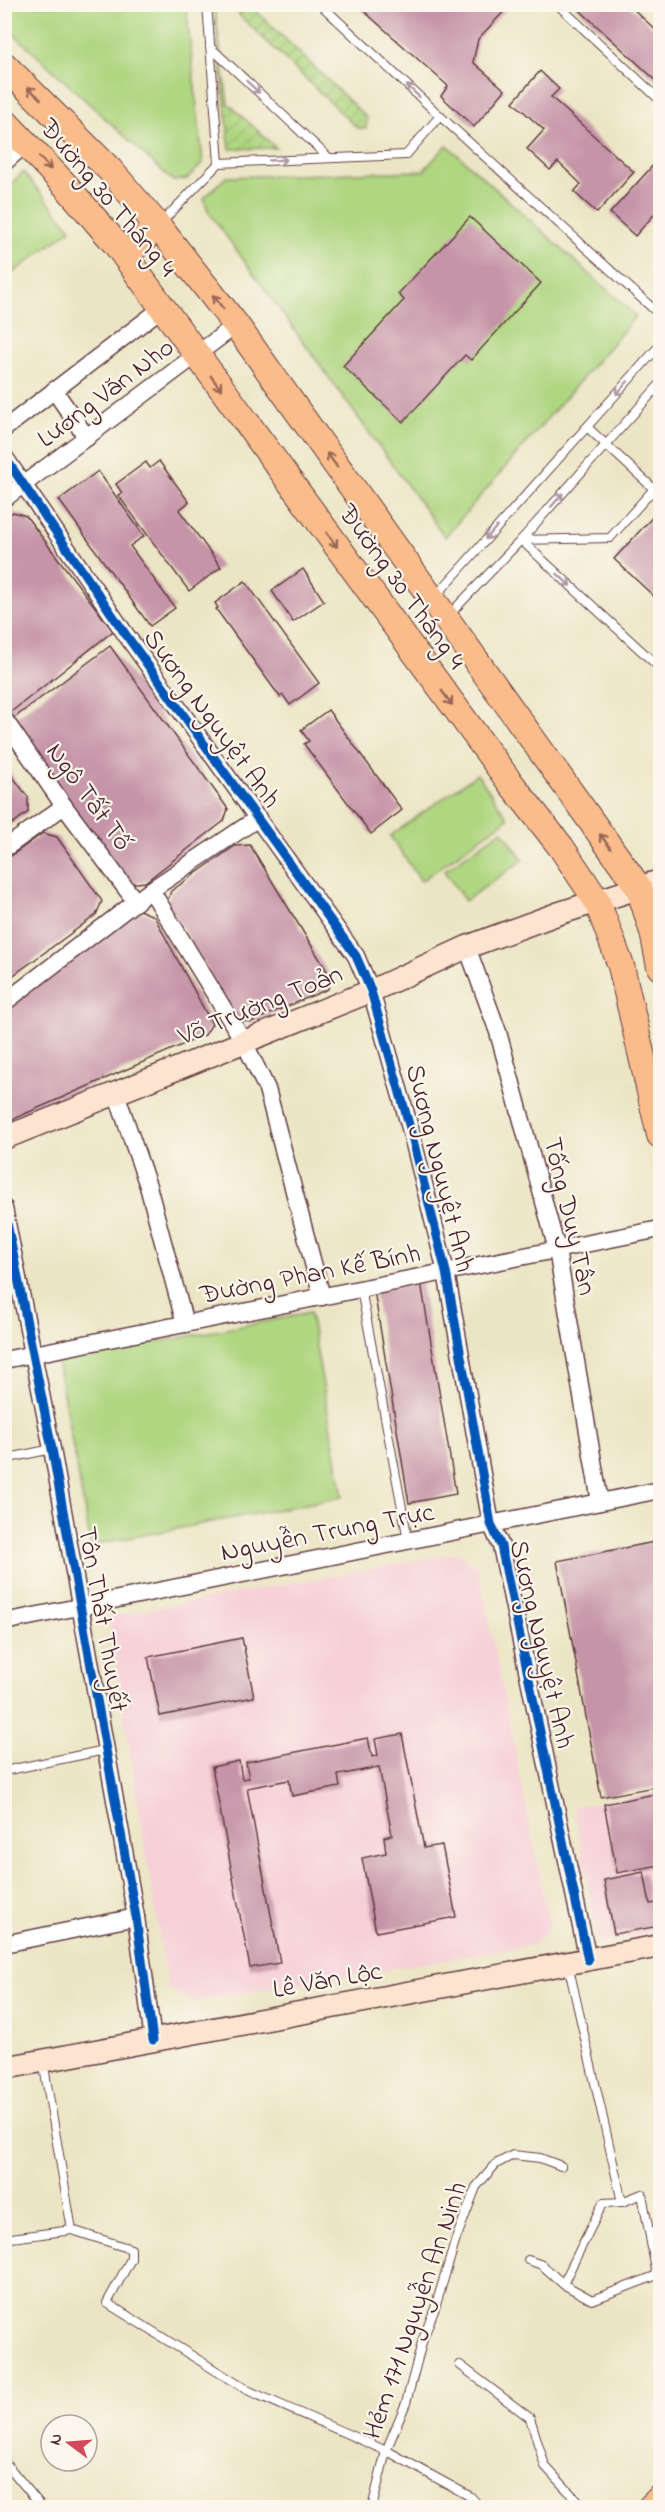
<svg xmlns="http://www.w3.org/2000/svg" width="665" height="2512" viewBox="0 0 665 2512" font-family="'Indie Flower',sans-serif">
	<defs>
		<pattern id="garden-furrows" width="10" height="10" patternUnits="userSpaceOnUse" patternTransform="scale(1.5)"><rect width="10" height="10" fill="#afd680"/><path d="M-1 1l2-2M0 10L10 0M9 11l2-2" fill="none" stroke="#98b76f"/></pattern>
	</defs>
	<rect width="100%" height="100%" fill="#fbf7ec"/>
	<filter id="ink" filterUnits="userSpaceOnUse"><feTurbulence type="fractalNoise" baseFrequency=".0167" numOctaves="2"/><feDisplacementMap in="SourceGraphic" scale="12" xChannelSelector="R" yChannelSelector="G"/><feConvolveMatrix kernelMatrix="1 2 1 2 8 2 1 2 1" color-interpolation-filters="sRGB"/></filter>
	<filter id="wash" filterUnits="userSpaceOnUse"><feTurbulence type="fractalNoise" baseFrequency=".008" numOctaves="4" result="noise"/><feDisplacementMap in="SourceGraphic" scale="24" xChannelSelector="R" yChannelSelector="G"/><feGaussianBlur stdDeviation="1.35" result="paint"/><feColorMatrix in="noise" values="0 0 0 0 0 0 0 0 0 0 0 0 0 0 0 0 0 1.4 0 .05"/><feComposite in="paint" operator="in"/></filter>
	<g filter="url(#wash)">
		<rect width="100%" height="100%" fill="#ece5c5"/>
		<g fill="#f6cfd7">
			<path d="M 457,1553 L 478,1567 L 550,1926 L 534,1945 L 195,2001 L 168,1989 L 108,1617 Z"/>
			<path d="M 660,1792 L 660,1932 L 598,1943 L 574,1807 Z"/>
		</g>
		<g fill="#afd680" stroke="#7c7a56" stroke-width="1.5">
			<path d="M 4,5 L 186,5 L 203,163 L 187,179 L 173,181 L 5,26 Z"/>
			<path d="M 447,145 L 636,316 L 445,537 L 208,211 L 204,198 L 226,177 L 423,171 Z"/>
			<path d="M 23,172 L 71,229 L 9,276 L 5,270 L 5,190 Z"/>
			<path d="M 477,774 L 508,818 L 421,881 L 390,836 Z"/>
			<path d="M 502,830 L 523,860 L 465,901 L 444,871 Z"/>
			<path d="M 310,1313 L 343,1497 L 91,1545 L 57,1361 Z"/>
		</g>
		<g fill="url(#garden-furrows)" stroke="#7c7a56" stroke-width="1.5">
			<path d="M 214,5 L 228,103 L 276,148 L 230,149 Z"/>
			<path d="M 239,5 L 250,5 L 367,118 L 366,129 L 357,128 L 239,15 Z"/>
		</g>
		<g id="blocks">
			<g fill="#c694a8">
				<path d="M 356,4 L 507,4 L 509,6 L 478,39 L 473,62 L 505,90 L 474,127 L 441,96 L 448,86 Z"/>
				<path d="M 573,4 L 628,4 L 660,34 L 660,84 Z"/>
				<path d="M 540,71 L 559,89 L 551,97 L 634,172 L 597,213 L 574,192 L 581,184 L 558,162 L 550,170 L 527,149 L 544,130 L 513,102 Z"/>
				<path d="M 657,161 L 660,165 L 660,208 L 635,236 L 610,213 Z"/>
				<path d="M 470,217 L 541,283 L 471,360 L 465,355 L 403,422 L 343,366 L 404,300 L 398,294 Z"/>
				<path d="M 159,461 L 189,502 L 179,510 L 221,567 L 189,591 L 118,495 L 122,493 L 116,484 L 146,462 L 150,468 Z"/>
				<path d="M 98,471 L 144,536 L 130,546 L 175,608 L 150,626 L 59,500 Z"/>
				<path d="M 660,509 L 660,602 L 614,559 Z"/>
				<path d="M 13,512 L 26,516 L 113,631 L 6,716 L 4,519 Z"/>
				<path d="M 303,569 L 324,601 L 293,622 L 272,591 Z"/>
				<path d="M 245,581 L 319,683 L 290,705 L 283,695 L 280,697 L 216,609 L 218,608 L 215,603 Z"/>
				<path d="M 110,646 L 228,809 L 224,821 L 145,882 L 129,884 L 10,721 Z"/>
				<path d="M 328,710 L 402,810 L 371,834 L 304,744 L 309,741 L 301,730 Z"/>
				<path d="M 4,765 L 28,797 L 28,812 L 4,830 Z"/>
				<path d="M 43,833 L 57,837 L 102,901 L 96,915 L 4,982 L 4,861 Z"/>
				<path d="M 250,845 L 330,976 L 328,989 L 251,1022 L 237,1020 L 167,902 L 171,891 L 235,846 Z"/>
				<path d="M 139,910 L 154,916 L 212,1024 L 205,1035 L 4,1123 L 4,1009 Z"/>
				<path d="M 421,1282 L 456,1494 L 409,1503 L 374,1290 Z"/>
				<path d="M 660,1541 L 660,1786 L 601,1797 L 557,1561 Z"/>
				<path d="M 242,1638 L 254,1697 L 160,1716 L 148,1657 Z"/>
				<path d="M 402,1734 L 424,1848 L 442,1845 L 456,1917 L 376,1932 L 362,1858 L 386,1853 L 384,1837 L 392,1835 L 379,1767 L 338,1775 L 340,1787 L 292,1796 L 289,1780 L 247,1788 L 280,1963 L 250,1968 L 212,1767 L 239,1761 L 242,1779 L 249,1778 L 246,1762 L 368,1738 L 372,1757 L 378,1755 L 375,1739 Z"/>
				<path d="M 660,1793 L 660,1865 L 617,1873 L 604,1804 Z"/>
				<path d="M 644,1872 L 650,1904 L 656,1903 L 660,1926 L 614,1934 L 604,1880 Z"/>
			</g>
		</g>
	</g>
	<g filter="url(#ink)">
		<use href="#blocks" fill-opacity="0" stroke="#623d42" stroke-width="1.5"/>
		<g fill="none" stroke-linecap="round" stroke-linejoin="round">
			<g stroke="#623d42" stroke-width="10">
				<g id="lane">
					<path d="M 207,4 L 219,163"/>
					<path d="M 557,4 L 660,100"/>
					<path d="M 210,47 L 329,158"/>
					<path d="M 440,116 L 660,315"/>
					<path d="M 159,225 L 219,163 L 406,155 L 440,116 L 320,4"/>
					<path d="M 587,427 L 654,489"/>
					<path d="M 521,540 L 660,668"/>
					<path d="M 521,540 L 610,538 L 660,482"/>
					<path d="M 435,597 L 660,345"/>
					<path d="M 448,616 L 521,540 L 660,384"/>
					<path d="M 361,1289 L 408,1540"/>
					<path d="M 4,1459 L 52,1449"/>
					<path d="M 4,1771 L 105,1750"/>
					<path d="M 568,1964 L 622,2202"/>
					<path d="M 43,2061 L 72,2230 L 131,2249 L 131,2259 L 107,2303 L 247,2390 L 391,2453 L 471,2497 L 481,2508"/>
					<path d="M 4,2239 L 72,2230"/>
					<path d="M 528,2260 L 542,2265 L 563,2284 L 592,2300 L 660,2274"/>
					<path d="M 563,2284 L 603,2203 L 622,2202 L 642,2194 L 657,2275"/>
					<path d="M 460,2365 L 530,2418 L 545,2466 L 584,2508"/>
					<path d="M 4,2461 L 43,2508"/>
					<path d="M 372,2508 L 386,2451 L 406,2403 L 423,2339 L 435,2308 L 456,2239 L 476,2187 L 496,2164 L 513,2155 L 540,2158 L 561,2166"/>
				</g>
			</g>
			<g stroke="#623d42" stroke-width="19">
				<g id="street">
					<path d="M 4,163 L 26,143"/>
					<path d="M 54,390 L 87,438"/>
					<path d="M 4,429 L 162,308"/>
					<path d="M 4,456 L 124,632 L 356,956 L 371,991 L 410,1128 L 446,1272 L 491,1524 L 501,1546 L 588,1960"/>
					<path d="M 4,499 L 236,325"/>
					<path d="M 4,719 L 64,806 L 136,902"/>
					<path d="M 4,849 L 64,806"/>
					<path d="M 151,890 L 244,1042 L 267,1089 L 322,1297"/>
					<path d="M 467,947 L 498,1032 L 557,1250 L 600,1502"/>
					<path d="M 4,1003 L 151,890 L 258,818"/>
					<path d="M 116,1093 L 148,1186 L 185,1324"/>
					<path d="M 4,1208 L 52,1449 L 136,1917 L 153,2040"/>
					<path d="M 4,1360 L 660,1229"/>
					<path d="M 4,1622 L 660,1490"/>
					<path d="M 4,1944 L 136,1917"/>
				</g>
			</g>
			<g stroke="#623d42" stroke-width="25">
				<g id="secondary">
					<path d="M 4,1138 L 371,991 L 467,947 L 557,914 L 660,881"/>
					<path d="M 4,2068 L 660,1946"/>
				</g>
			</g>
			<g stroke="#623d42" stroke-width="28">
				<g id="primary">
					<path d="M 4,65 L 110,170 L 158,226 L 236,325 L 639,888 L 653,932 L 660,967"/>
					<path d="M 4,121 L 67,187 L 116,244 L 509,781 L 561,847 L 597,901 L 621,966 L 660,1135"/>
					<path d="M 125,256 L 158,226"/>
					<path d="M 650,2508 L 660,2498"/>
				</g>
			</g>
			<use href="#lane" stroke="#fff" stroke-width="8"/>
			<use href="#street" stroke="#fff" stroke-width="16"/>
			<use href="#secondary" stroke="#fde4d1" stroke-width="22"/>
			<use href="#primary" stroke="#fabc8b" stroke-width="26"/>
			<g stroke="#fbf7ec" stroke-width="13">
				<g id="cycleway">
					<path d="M 4,456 L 124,632 L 356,956 L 371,991 L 410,1128 L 446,1272 L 491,1524 L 501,1546 L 588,1960"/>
					<path d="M 4,1208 L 52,1449 L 136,1917 L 153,2040"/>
				</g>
			</g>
			<use href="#cycleway" stroke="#0057b8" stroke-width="9"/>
		</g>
		<defs><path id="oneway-shaft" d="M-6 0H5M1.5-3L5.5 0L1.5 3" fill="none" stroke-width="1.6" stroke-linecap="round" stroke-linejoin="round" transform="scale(1.5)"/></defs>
		<g stroke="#ae9aa0">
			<use href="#oneway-shaft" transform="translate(253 87) rotate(43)"/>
			<use href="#oneway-shaft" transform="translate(413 91) rotate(-137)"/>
			<use href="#oneway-shaft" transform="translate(278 160) rotate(-3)"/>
			<use href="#oneway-shaft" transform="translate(622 388) rotate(132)"/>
			<use href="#oneway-shaft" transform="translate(557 500) rotate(-49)"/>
			<use href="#oneway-shaft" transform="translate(491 533) rotate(132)"/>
			<use href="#oneway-shaft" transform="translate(564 580) rotate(43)"/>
		</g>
		<g stroke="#996656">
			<use href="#oneway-shaft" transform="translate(34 93) rotate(-137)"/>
			<use href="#oneway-shaft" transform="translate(45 163) rotate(47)"/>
			<use href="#oneway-shaft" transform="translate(218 302) rotate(-128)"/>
			<use href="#oneway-shaft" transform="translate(216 383) rotate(54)"/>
			<use href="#oneway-shaft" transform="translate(332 460) rotate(-126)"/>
			<use href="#oneway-shaft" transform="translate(332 540) rotate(54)"/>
			<use href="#oneway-shaft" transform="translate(447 698) rotate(54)"/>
			<use href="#oneway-shaft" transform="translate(605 841) rotate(-126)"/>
		</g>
	</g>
	<g text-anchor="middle" stroke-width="4.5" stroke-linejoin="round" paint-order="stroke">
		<g font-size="27" fill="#4a1f2b" stroke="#fbf7ec">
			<text transform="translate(109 197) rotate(50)" y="9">Đường 30 Tháng 4</text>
			<text transform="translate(105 392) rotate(-37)" y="9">Lương Văn Nho</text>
			<text transform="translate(403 586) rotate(54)" y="9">Đường 30 Tháng 4</text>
			<text transform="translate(213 718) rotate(54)" y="9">Sương Nguyệt Anh</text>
			<text transform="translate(90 796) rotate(54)" y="9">Ngô Tất Tố</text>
			<text transform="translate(260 1004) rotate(-22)" y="9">Võ Trường Toản</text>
			<text transform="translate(441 1168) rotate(76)" y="9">Sương Nguyệt Anh</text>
			<text transform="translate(571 1216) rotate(77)" y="9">Tống Duy Tân</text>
			<text transform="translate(310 1273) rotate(-11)" y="9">Đường Phan Kế Bính</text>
			<text transform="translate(327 1531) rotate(-11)" y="9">Nguyễn Trung Trực</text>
			<text transform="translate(104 1619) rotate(80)" y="9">Tôn Thất Thuyết</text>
			<text transform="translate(543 1644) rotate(77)" y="9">Sương Nguyệt Anh</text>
			<text transform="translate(327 1979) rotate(-10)" y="9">Lê Văn Lộc</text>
			<text transform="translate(414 2310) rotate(-71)" y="9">Hẻm 171 Nguyễn An Ninh</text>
		</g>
	</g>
	<rect width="665" height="2512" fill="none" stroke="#fbf7ec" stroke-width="24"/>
	<g transform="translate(69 2443) rotate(286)"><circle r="28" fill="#fbf7ec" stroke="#b4a19f" stroke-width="1.5"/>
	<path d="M0-4.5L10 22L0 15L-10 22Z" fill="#d1495b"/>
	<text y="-9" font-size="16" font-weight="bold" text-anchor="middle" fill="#4a1f2b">N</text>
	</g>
</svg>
